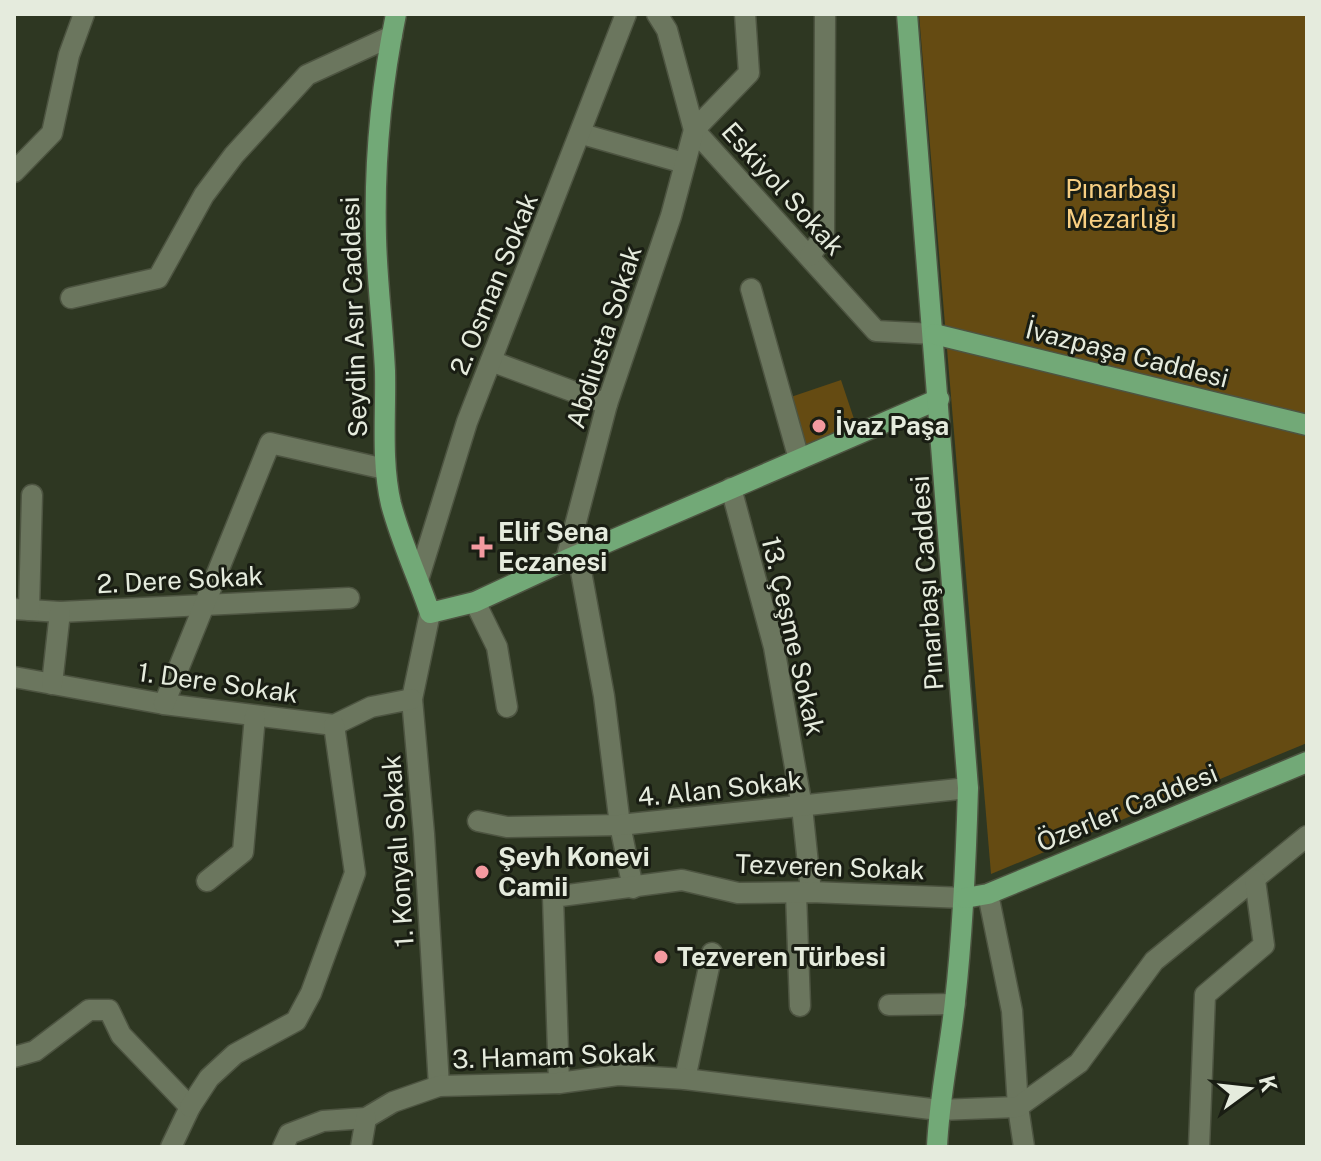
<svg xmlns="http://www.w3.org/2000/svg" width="1321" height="1161" viewBox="0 0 1321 1161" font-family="'Public Sans',sans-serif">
	<rect width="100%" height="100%" fill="#2e3722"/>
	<g fill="#654b12">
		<path d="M 919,14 L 1307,14 L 1307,743 L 991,874 Z"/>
		<path d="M 841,380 L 859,434 L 799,459 L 782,400 Z"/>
	</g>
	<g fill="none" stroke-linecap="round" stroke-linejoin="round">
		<g stroke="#4d5441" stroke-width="23">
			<g id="minor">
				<path d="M 657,14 L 667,30 L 694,130 L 876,331 L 934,334"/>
				<path d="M 582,134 L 684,163"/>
				<path d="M 14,172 L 52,133 L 69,55 L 84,14"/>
				<path d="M 810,256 L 824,235 L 825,14"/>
				<path d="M 751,289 L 799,459"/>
				<path d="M 71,298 L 158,278 L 204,195 L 234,155 L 307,75 L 392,36"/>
				<path d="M 491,361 L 607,404"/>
				<path d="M 731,488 L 774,647 L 802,807 L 811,892"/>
				<path d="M 578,555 L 604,696 L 620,825 L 633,888"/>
				<path d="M 566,560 L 607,404 L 671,216 L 694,130 L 749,73 L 745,14"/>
				<path d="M 419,577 L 467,422 L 626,14"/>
				<path d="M 475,602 L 497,647 L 507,707"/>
				<path d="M 14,609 L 60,612 L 349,598"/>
				<path d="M 29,610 L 32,495"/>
				<path d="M 430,613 L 412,699 L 424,834 L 439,1086"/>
				<path d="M 14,677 L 164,704 L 334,725 L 371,707 L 412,699"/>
				<path d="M 52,684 L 60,612"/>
				<path d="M 164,704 L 270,443 L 385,469"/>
				<path d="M 478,821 L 507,827 L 620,825 L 968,788"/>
				<path d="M 207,881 L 243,852 L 255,716"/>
				<path d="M 796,893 L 800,1006"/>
				<path d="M 988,894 L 1012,1011 L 1018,1107 L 1024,1147"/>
				<path d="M 889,1005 L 955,1004"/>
				<path d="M 14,1057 L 35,1051 L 89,1010 L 109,1010 L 121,1035 L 190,1107 L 171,1147"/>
				<path d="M 685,1079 L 712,953"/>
				<path d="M 559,1083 L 553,897 L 682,880 L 738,893 L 811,892 L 965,898"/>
				<path d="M 190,1107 L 209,1078 L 235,1054 L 296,1021 L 311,993 L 355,873 L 334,725"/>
				<path d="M 283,1147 L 289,1134 L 323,1121 L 366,1118 L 393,1102 L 439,1086 L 559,1083 L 618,1075 L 685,1079 L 939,1110 L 1018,1107 L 1079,1063 L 1154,961 L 1307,836"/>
				<path d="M 361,1147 L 366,1118"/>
				<path d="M 1199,1147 L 1205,995 L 1264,945 L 1255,880"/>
			</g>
		</g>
		<g stroke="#4d5441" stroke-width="23">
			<g id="major">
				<path d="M 396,14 C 381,87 374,162 376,238 C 377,282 383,327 385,371 C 386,415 381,461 391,504 C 401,542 418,577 430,613 L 475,602 L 566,560 L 939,399"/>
				<path d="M 907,14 L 968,788 C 966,859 963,930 955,1001 C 950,1050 939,1098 937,1147"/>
				<path d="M 934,334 L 1307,425"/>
				<path d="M 965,898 L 988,894 L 1307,762"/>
			</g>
		</g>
		<use href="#minor" stroke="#6b765e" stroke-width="20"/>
		<use href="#major" stroke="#72a977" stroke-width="20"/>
	</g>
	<g fill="#f49aa0" stroke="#191d13" stroke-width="3">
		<circle cx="819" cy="426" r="8"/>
		<path d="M478 535h8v8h8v8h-8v8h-8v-8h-8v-8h8z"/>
		<circle cx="482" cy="872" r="8"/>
		<circle cx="661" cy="957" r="8"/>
	</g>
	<g text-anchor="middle" stroke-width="6" stroke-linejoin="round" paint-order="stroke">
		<g font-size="26" fill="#e5ebdd" stroke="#191d13">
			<text transform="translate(783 189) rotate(48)" y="9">Eskiyol Sokak</text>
			<text transform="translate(494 284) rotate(-68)" y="9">2. Osman Sokak</text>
			<text transform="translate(354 317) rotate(-92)" y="9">Seydin Asır Caddesi</text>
			<text transform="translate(604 337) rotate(-72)" y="9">Abdiusta Sokak</text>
			<text transform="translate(1127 354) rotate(14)" y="9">İvazpaşa Caddesi</text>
			<text transform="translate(180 580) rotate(-3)" y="9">2. Dere Sokak</text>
			<text transform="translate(927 583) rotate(-94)" y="9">Pınarbaşı Caddesi</text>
			<text transform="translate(793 636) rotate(77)" y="9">13. Çeşme Sokak</text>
			<text transform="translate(218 683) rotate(8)" y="9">1. Dere Sokak</text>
			<text transform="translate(720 789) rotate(-6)" y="9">4. Alan Sokak</text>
			<text transform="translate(1127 808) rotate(-22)" y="9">Özerler Caddesi</text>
			<text transform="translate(398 851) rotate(-94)" y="9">1. Konyalı Sokak</text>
			<text transform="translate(830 867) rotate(2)" y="9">Tezveren Sokak</text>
			<text transform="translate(554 1056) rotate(-2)" y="9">3. Hamam Sokak</text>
		</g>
		<g font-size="26" fill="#f8cf82" stroke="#191d13">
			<text x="1121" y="198">Pınarbaşı<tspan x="1121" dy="30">Mezarlığı</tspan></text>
		</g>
		<g font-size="26" font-weight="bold" fill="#e5ebdd" stroke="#191d13" text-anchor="start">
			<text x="835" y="435">İvaz Paşa</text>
			<text x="498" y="541">Elif Sena<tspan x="498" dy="30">Eczanesi</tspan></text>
			<text x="498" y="866">Şeyh Konevi<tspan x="498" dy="30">Camii</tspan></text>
			<text x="677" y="966">Tezveren Türbesi</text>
		</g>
	</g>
	<rect width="1321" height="1161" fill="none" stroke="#e5ebdd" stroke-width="32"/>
	<g transform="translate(1249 1089) rotate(75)" stroke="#191d13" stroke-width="6" paint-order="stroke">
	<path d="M0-6L14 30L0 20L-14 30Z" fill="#e5ebdd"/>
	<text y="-12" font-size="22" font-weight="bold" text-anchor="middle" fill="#e5ebdd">K</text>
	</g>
</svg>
